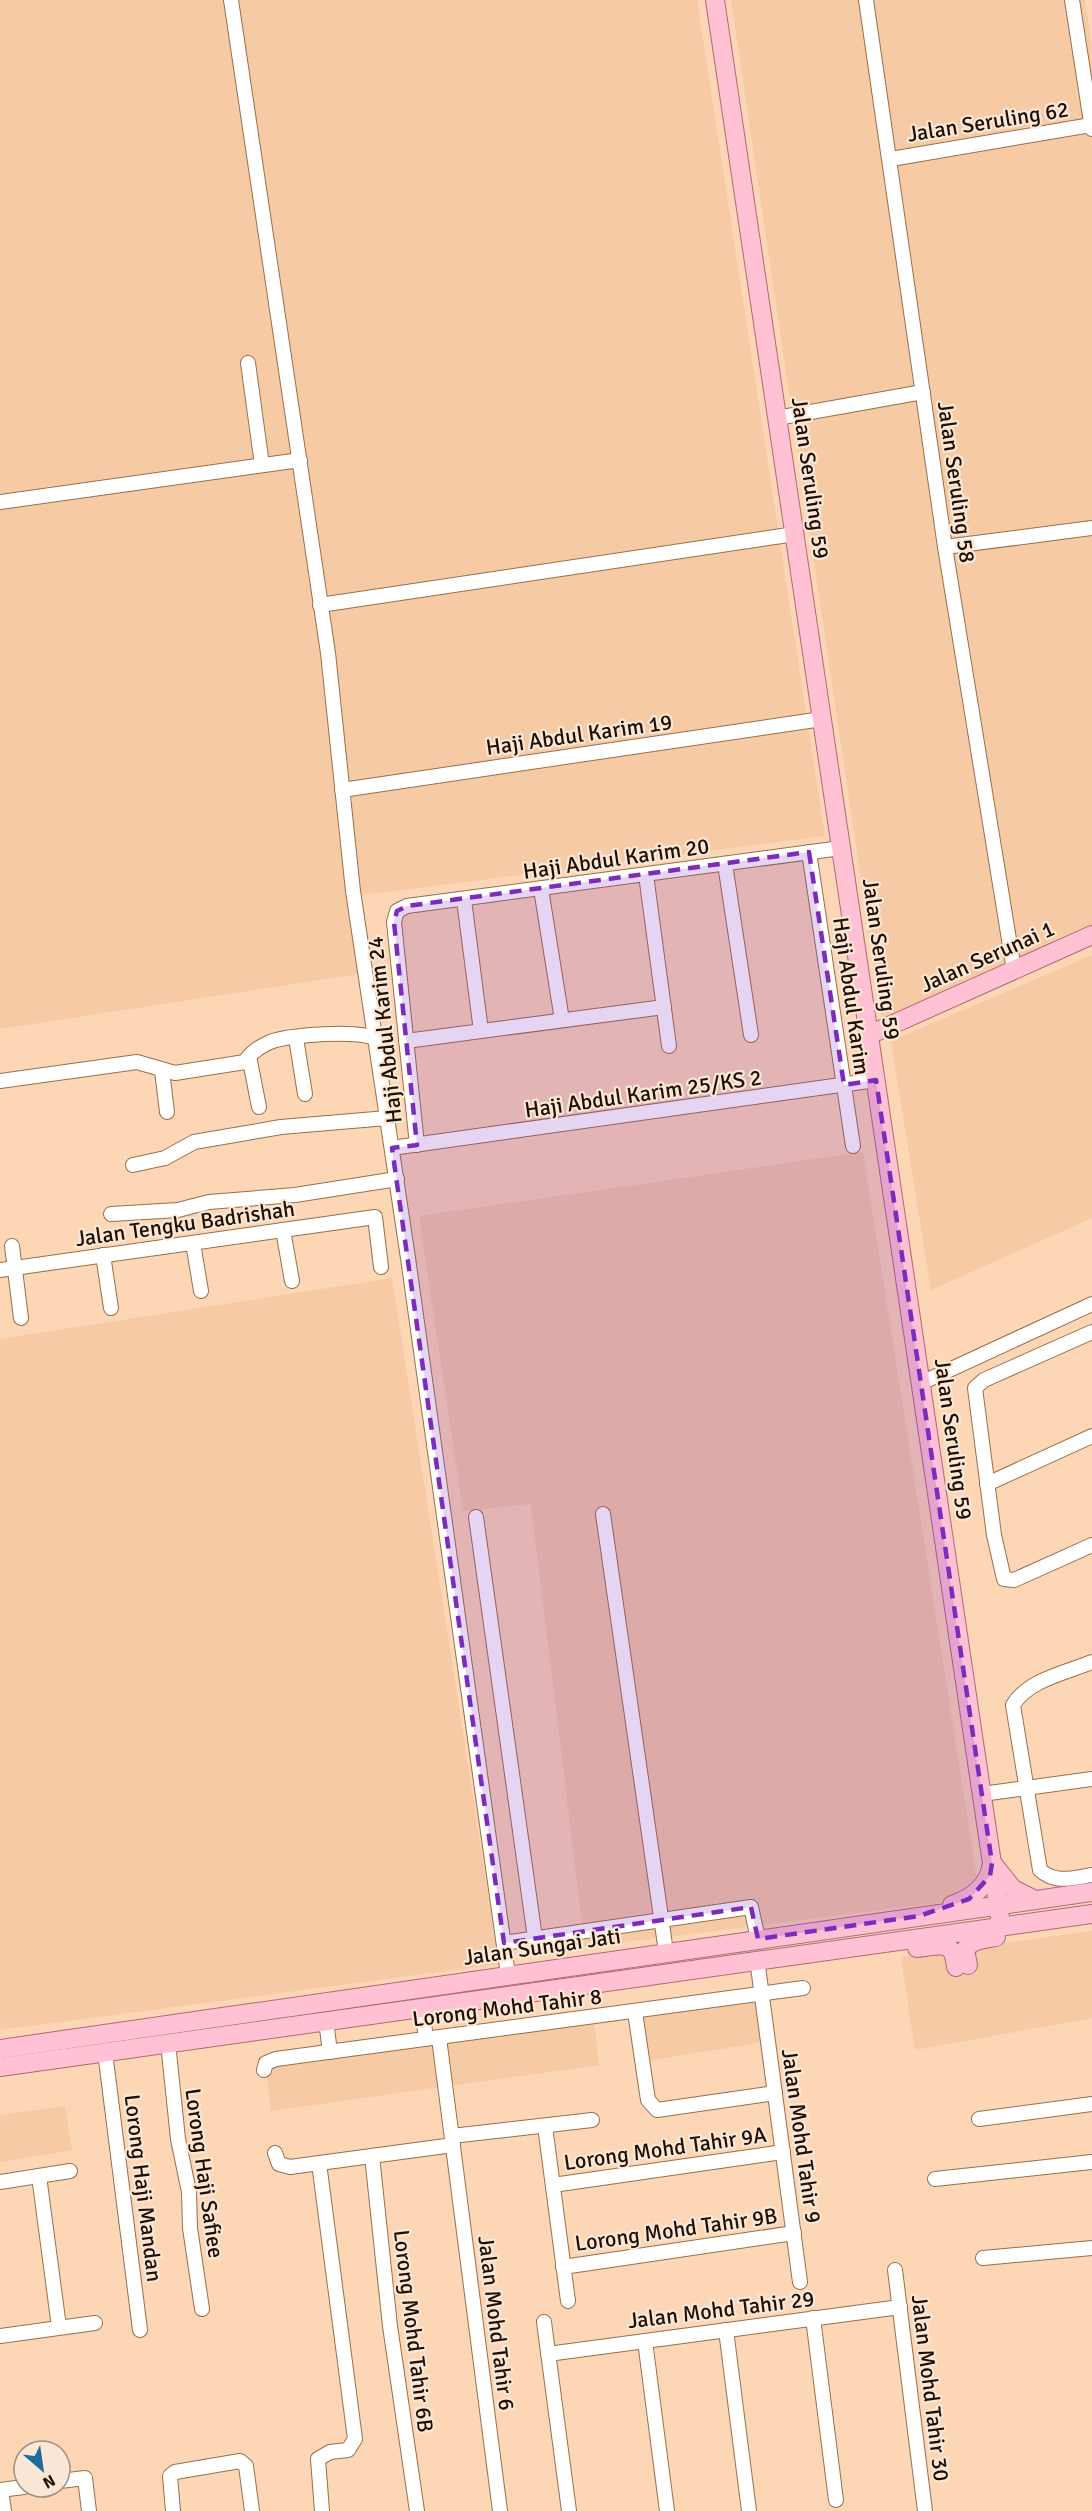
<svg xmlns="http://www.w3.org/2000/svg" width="1092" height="2511" viewBox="0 0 1092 2511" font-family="Signika,sans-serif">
	<rect width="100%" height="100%" fill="#fcd6b5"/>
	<g fill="#f5caa5">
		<path d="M 0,0 L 697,0 L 825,836 L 362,895 L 372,972 L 0,1029 Z"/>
		<path d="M 731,0 L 1085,0 L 1092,47 L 1092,928 L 882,1022 Z"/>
		<path d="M 1092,955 L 1092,1218 L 931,1290 L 891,1041 Z"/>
		<path d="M 863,1152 L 977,1879 L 969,1899 L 585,1947 L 531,1504 L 463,1511 L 419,1216 Z"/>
		<path d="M 392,1278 L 499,1964 L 0,2030 L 0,1339 Z"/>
		<path d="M 1092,1931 L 1092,2018 L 915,2050 L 901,1957 Z"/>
		<path d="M 758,2000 L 765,2042 L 646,2061 L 640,2015 Z"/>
		<path d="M 594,2021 L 599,2065 L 271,2111 L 266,2070 L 273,2064 Z"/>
		<path d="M 65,2106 L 72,2150 L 0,2162 L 0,2115 Z"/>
	</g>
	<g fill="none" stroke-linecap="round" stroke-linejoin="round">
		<g stroke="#9a6f48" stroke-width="16">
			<g id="minor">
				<path d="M 231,0 L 328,653 L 353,891 L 408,1258 L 508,1975"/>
				<path d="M 866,0 L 945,547 L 1014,970"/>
				<path d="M 1072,0 L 1092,129"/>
				<path d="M 891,159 L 1091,125"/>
				<path d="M 248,363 L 262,465"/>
				<path d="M 777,418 L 923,392"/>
				<path d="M 0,502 L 300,460"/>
				<path d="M 945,547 L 1092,528"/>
				<path d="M 320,605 L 795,534"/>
				<path d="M 342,790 L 822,719"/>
				<path d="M 809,852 L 853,1146"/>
				<path d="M 725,864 L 751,1035"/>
				<path d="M 646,875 L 669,1046"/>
				<path d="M 541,889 L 562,1020"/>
				<path d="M 464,900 L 481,1031"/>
				<path d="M 296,1038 L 305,1094"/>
				<path d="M 406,1041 L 664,1007"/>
				<path d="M 249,1056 L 259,1107"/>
				<path d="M 162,1071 L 167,1112"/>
				<path d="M 0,1081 L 137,1062 L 175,1073 L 245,1062 C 251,1052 259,1047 270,1042 C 287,1035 361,1029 375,1039"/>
				<path d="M 417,1145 L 394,922 L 397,911 L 407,906 L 841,848"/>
				<path d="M 392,1148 L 876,1080"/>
				<path d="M 133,1165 L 165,1158 L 194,1142 L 281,1127 L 387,1118"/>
				<path d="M 111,1214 L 178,1210 L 209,1202 L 295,1195 L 397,1179"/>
				<path d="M 283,1230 L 292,1281"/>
				<path d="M 193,1243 L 201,1291"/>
				<path d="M 12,1246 L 21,1318"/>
				<path d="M 103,1255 L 111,1308"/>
				<path d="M 0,1270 L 375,1217 L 381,1267"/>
				<path d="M 1092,1332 L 984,1380 L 975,1388 L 994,1535 L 1004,1579 L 1014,1580 L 1092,1545"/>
				<path d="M 921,1383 L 1092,1304"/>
				<path d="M 987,1484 L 1092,1436"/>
				<path d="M 603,1514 L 666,1952"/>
				<path d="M 476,1517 L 535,1938"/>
				<path d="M 1092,1662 C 1065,1673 1028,1680 1013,1705 L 1040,1870 C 1056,1884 1072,1878 1092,1875"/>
				<path d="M 982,1794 L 1092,1779"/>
				<path d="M 504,1943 L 751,1907 L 758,1939"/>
				<path d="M 757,1959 L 800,2282"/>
				<path d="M 422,2007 L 426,2039"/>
				<path d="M 635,2012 L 648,2100 L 657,2110 L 775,2093"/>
				<path d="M 326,2021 L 330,2052"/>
				<path d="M 439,2038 L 500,2511"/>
				<path d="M 168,2043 L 178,2139 L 189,2192 L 190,2228 L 202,2309"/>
				<path d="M 105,2052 L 140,2330"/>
				<path d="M 264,2070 L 266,2063 L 276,2059 L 803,1988"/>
				<path d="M 979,2119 L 1092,2104"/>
				<path d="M 545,2126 L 568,2301"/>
				<path d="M 452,2136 L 592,2120"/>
				<path d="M 275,2153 L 279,2164 L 290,2167 L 453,2145"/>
				<path d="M 372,2156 L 390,2326 L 417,2511"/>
				<path d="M 319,2163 L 355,2439 L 348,2450 L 330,2452 L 318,2459 L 322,2511"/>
				<path d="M 39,2176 L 59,2327"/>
				<path d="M 935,2179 L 1092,2162"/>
				<path d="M 0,2182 L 70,2171"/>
				<path d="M 553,2185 L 783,2152"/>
				<path d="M 983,2258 L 1092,2248"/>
				<path d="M 563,2267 L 794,2233"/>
				<path d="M 895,2270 L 925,2511"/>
				<path d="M 813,2318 L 836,2500"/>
				<path d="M 544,2322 L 569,2511"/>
				<path d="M 726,2330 L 749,2511"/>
				<path d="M 0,2336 L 95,2323"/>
				<path d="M 645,2341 L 667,2511"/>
				<path d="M 548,2354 L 900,2307"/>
				<path d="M 60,2481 L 85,2478 L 89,2511"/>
				<path d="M 0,2490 L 24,2487"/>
				<path d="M 1,2490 L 4,2511"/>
				<path d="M 173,2511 L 170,2476 L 175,2472 L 240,2461 L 246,2466 L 252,2511"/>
			</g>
		</g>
		<g stroke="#b16876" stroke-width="20">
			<g id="major">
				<path d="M 715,0 L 1001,1924"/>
				<path d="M 869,1035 L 1092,935"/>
				<path d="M 993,1864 L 1013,1889 L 1035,1900"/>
				<path d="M 952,1905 C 973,1898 989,1886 992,1863"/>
				<path d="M 917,1948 C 940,1946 953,1938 956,1967"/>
				<path d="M 968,1965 L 965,1950 C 972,1939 984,1939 996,1937"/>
				<path d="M 0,2049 L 1092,1892"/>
				<path d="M 0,2067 L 1092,1914"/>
			</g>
		</g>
		<use href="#minor" stroke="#fff" stroke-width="14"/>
		<use href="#major" stroke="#ffc1d3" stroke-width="18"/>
	</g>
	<path fill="#7b2cbf" fill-opacity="0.2" stroke="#7b2cbf" stroke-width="4.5" stroke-dasharray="12 8" stroke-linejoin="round" d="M 809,852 L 844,1085 L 876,1080 L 992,1863 L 990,1876 L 969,1899 L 919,1916 L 758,1939 L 751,1907 L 504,1943 L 392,1148 L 417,1145 L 394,922 L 397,911 L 407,906 Z"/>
	<g text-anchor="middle" stroke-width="4.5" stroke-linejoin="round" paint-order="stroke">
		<g font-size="22" fill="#1f0f02" stroke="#fbe7d6">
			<text transform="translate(988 121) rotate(-9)" y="8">Jalan Seruling 62</text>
			<text transform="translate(811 478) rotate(82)" y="8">Jalan Seruling 59</text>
			<text transform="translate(957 482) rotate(82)" y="8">Jalan Seruling 58</text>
			<text transform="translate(579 734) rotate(-8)" y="8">Haji Abdul Karim 19</text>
			<text transform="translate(616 858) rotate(-8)" y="8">Haji Abdul Karim 20</text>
			<text transform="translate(987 956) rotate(-24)" y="8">Jalan Serunai 1</text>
			<text transform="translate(882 959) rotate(82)" y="8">Jalan Seruling 59</text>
			<text transform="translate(852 996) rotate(82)" y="8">Haji Abdul Karim</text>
			<text transform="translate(384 1030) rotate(-96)" y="8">Haji Abdul Karim 24</text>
			<text transform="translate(643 1093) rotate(-8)" y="8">Haji Abdul Karim 25/KS 2</text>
			<text transform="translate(185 1223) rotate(-8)" y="8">Jalan Tengku Badrishah</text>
			<text transform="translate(954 1439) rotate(82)" y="8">Jalan Seruling 59</text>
			<text transform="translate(542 1946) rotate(-8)" y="8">Jalan Sungai Jati</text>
			<text transform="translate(507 2007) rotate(-7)" y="8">Lorong Mohd Tahir 8</text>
			<text transform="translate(802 2136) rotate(82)" y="8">Jalan Mohd Tahir 9</text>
			<text transform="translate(665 2148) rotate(-8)" y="8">Lorong Mohd Tahir 9A</text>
			<text transform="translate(205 2173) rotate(82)" y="8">Lorong Haji Safiee</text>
			<text transform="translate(144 2188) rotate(83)" y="8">Lorong Haji Mandan</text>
			<text transform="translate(676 2229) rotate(-8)" y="8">Lorong Mohd Tahir 9B</text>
			<text transform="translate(721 2309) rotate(-7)" y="8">Jalan Mohd Tahir 29</text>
			<text transform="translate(497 2323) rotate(83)" y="8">Jalan Mohd Tahir 6</text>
			<text transform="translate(414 2331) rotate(83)" y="8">Lorong Mohd Tahir 6B</text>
			<text transform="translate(931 2388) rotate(83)" y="8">Jalan Mohd Tahir 30</text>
		</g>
	</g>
	<g transform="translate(42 2469) rotate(151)"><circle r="28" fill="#fbe7d6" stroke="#a39181" stroke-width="1.5"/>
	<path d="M0-4.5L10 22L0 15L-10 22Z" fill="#1f6d9f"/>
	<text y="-9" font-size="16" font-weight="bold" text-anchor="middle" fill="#1f0f02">N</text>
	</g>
</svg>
